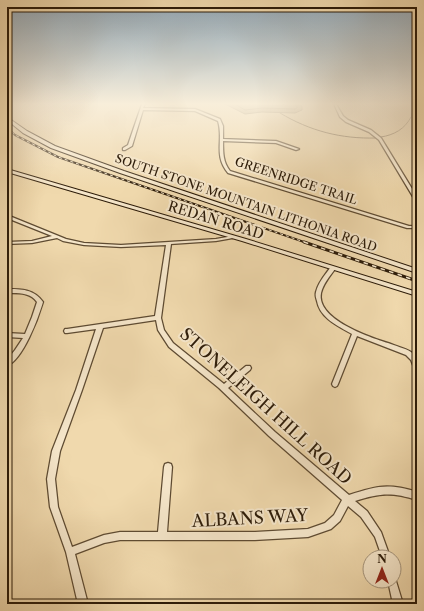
<svg xmlns="http://www.w3.org/2000/svg" width="424" height="611" viewBox="0 0 424 611" font-family="'Libre Caslon Text',serif">
	<rect width="100%" height="100%" fill="#f0d9ad"/>
	<filter id="stains"><feTurbulence type="fractalNoise" baseFrequency=".005" numOctaves="4"/><feColorMatrix values="0 0 0 0 .2 0 0 0 0 .09 0 0 0 0 .02 0 0 0 .5 -.17"/></filter>
	<radialGradient id="worn" r=".72"><stop offset=".6" stop-color="#630" stop-opacity="0"/><stop offset="1" stop-color="#630" stop-opacity=".3"/></radialGradient>
	<path fill="#ae9975" stroke="#7a674a" d="M 225,104 C 242,104 259,105 276,105 C 285,105 294,102 302,106 L 302,110 L 295,113 L 262,112 L 245,114 Z"/>
	<g fill="none" stroke-linecap="round" stroke-linejoin="round">
		<path stroke="#6e5a3f" stroke-width="1" d="M 235,104 L 245,110 L 262,108 L 295,109 L 297,108 L 297,104"/>
		<g stroke="#7a674a" stroke-width="1">
			<path d="M 414,110 L 417,105"/>
			<path d="M 280,113 C 310,131 341,139 376,138"/>
			<path d="M 412,115 L 413,111"/>
			<path d="M 381,137 C 394,135 405,129 411,117"/>
		</g>
		<path stroke="#7a674a" stroke-width="2.5" d="M 7,579 L 9,604"/>
		<g stroke="#5e4b32" stroke-width="2.5">
			<g id="street">
				<path d="M 142,104 L 145,104 L 143,108 L 195,109 L 220,119 L 223,126 L 223,139 L 276,141 L 299,149 L 296,150 L 276,143 L 223,141 C 223,153 223,162 230,171 L 409,226 L 417,226 L 417,228 L 407,228 L 228,173 C 213,155 224,140 218,121 L 195,111 L 143,110 L 132,146 L 125,150 L 123,150 L 123,148 L 128,145 Z"/>
				<path d="M 334,104 L 336,104 L 343,116 L 348,120 L 371,130 L 381,138 L 417,197 L 417,201 L 415,200 L 379,140 L 369,132 L 346,122 L 340,117 Z"/>
				<path d="M 7,215 L 66,239 L 84,243 L 121,245 L 216,239 L 233,236 L 233,238 L 216,241 L 171,244 L 161,318 L 164,330 L 173,343 L 224,384 L 246,366 L 250,366 L 251,368 L 250,370 L 228,388 L 275,432 L 349,495 C 377,486 388,483 417,492 L 417,500 C 392,492 380,493 355,501 L 367,511 L 381,532 L 390,557 L 382,557 L 375,537 L 361,517 L 348,506 L 340,521 L 331,529 L 308,537 L 255,540 L 120,540 L 104,543 L 75,554 L 88,604 L 78,604 L 66,552 L 50,507 L 47,479 L 52,451 L 76,390 L 96,329 L 67,333 L 65,333 L 64,331 L 65,329 L 67,329 L 155,316 L 166,245 L 121,247 L 84,245 L 63,241 L 57,238 L 32,243 L 7,244 L 7,242 L 32,241 L 52,236 L 7,218 ZM 156,320 L 158,330 L 169,347 L 219,388 L 269,436 L 342,500 L 334,515 L 325,523 L 308,529 L 255,532 L 167,532 L 172,467 L 171,464 L 168,463 L 165,464 L 164,467 L 158,532 L 120,532 L 104,535 L 72,547 L 58,507 L 55,479 L 60,451 L 82,390 L 103,328 Z"/>
				<path d="M 332,267 L 335,269 C 330,276 323,284 321,293 C 316,319 369,337 388,343 C 395,346 405,348 411,352 C 413,354 415,356 417,359 L 417,370 L 415,370 L 411,360 L 406,355 L 357,336 L 338,384 L 337,386 L 335,387 L 333,386 L 332,384 L 352,334 C 338,326 320,318 317,301 C 316,298 315,295 316,292 C 318,283 325,275 330,268 Z"/>
				<path d="M 7,289 C 21,289 34,289 43,302 C 38,319 23,359 7,366 L 7,360 L 15,350 L 23,338 L 7,337 L 7,333 L 25,334 L 32,317 L 37,302 C 30,292 18,293 7,293 Z"/>
				<path d="M 394,577 L 396,581 L 403,604 L 393,604 L 388,581 L 394,581 Z"/>
			</g>
		</g>
		<g stroke="#2d1c09" stroke-width="2">
			<g id="secondary">
				<path d="M 7,117 L 27,131 L 55,146 L 124,171 L 417,269 L 417,273 L 120,173 L 51,148 L 23,133 L 7,120 Z"/>
				<path d="M 7,169 L 246,239 L 417,292 L 417,296 L 242,241 L 7,172 Z"/>
			</g>
		</g>
		<use href="#street" fill="#f5e6ca" fill-rule="evenodd"/>
		<use href="#secondary" fill="#f5e6ca" fill-rule="evenodd"/>
		<g stroke="#2d1c09" stroke-width="2">
			<path id="rail-far1" d="M 7,128 L 15,135 L 58,157 L 307,243"/>
		</g>
		<g stroke="#2d1c09" stroke-width="3">
			<path id="rail" d="M 304,242 L 417,281"/>
		</g>
		<use href="#rail-far1" stroke="#f5e6ca" stroke-width="1" stroke-dasharray="3" stroke-linecap="butt"/>
		<use href="#rail" stroke="#f5e6ca" stroke-width="1.5" stroke-dasharray="4.5" stroke-linecap="butt"/>
	</g>
	<linearGradient id="sky" x2="0" y2="1"><stop stop-color="#91a9ba"/><stop offset="0.55" stop-color="#f8eeda"/><stop offset="1" stop-color="#f8eeda" stop-opacity="0"/></linearGradient>
	<rect width="424" height="189" fill="url(#sky)"/>
	<g text-anchor="middle" stroke-width="4" stroke-linejoin="round" paint-order="stroke">
		<g font-size="12" fill="#2d1c09" stroke="#f5e6ca">
			<text transform="translate(296 181) rotate(18)" y="4">GREENRIDGE TRAIL</text>
			<text transform="translate(246 203) rotate(19)" y="4">SOUTH STONE MOUNTAIN LITHONIA ROAD</text>
		</g>
		<g font-size="14" fill="#2d1c09" stroke="#f5e6ca">
			<text transform="translate(216 220) rotate(17)" y="5">REDAN ROAD</text>
		</g>
		<g font-size="17" fill="#2d1c09" stroke="#f5e6ca">
			<text transform="translate(266 406) rotate(42)" y="6">STONELEIGH HILL ROAD</text>
			<text transform="translate(250 518) rotate(-3)" y="6">ALBANS WAY</text>
		</g>
	</g>
	<rect width="424" height="611" fill="none" stroke="#f0d9ad" stroke-width="24"/>
	<rect x="8" y="8" width="408" height="595" fill="none" stroke="#2d1c09" stroke-width="2"/>
	<rect x="12" y="12" width="400" height="587" fill="none" stroke="#2d1c09"/>
	<g transform="translate(382 569)"><circle r="19" fill="#f5e6ca" stroke="#a5957d"/>
	<path d="M0-3L7 15L0 10L-7 15Z" fill="#8f2418"/>
	<text y="-6" font-size="11" font-weight="bold" text-anchor="middle" fill="#2d1c09">N</text>
	</g>
	<rect width="100%" height="100%" filter="url(#stains)"/>
	<rect width="100%" height="100%" fill="url(#worn)"/>
</svg>
